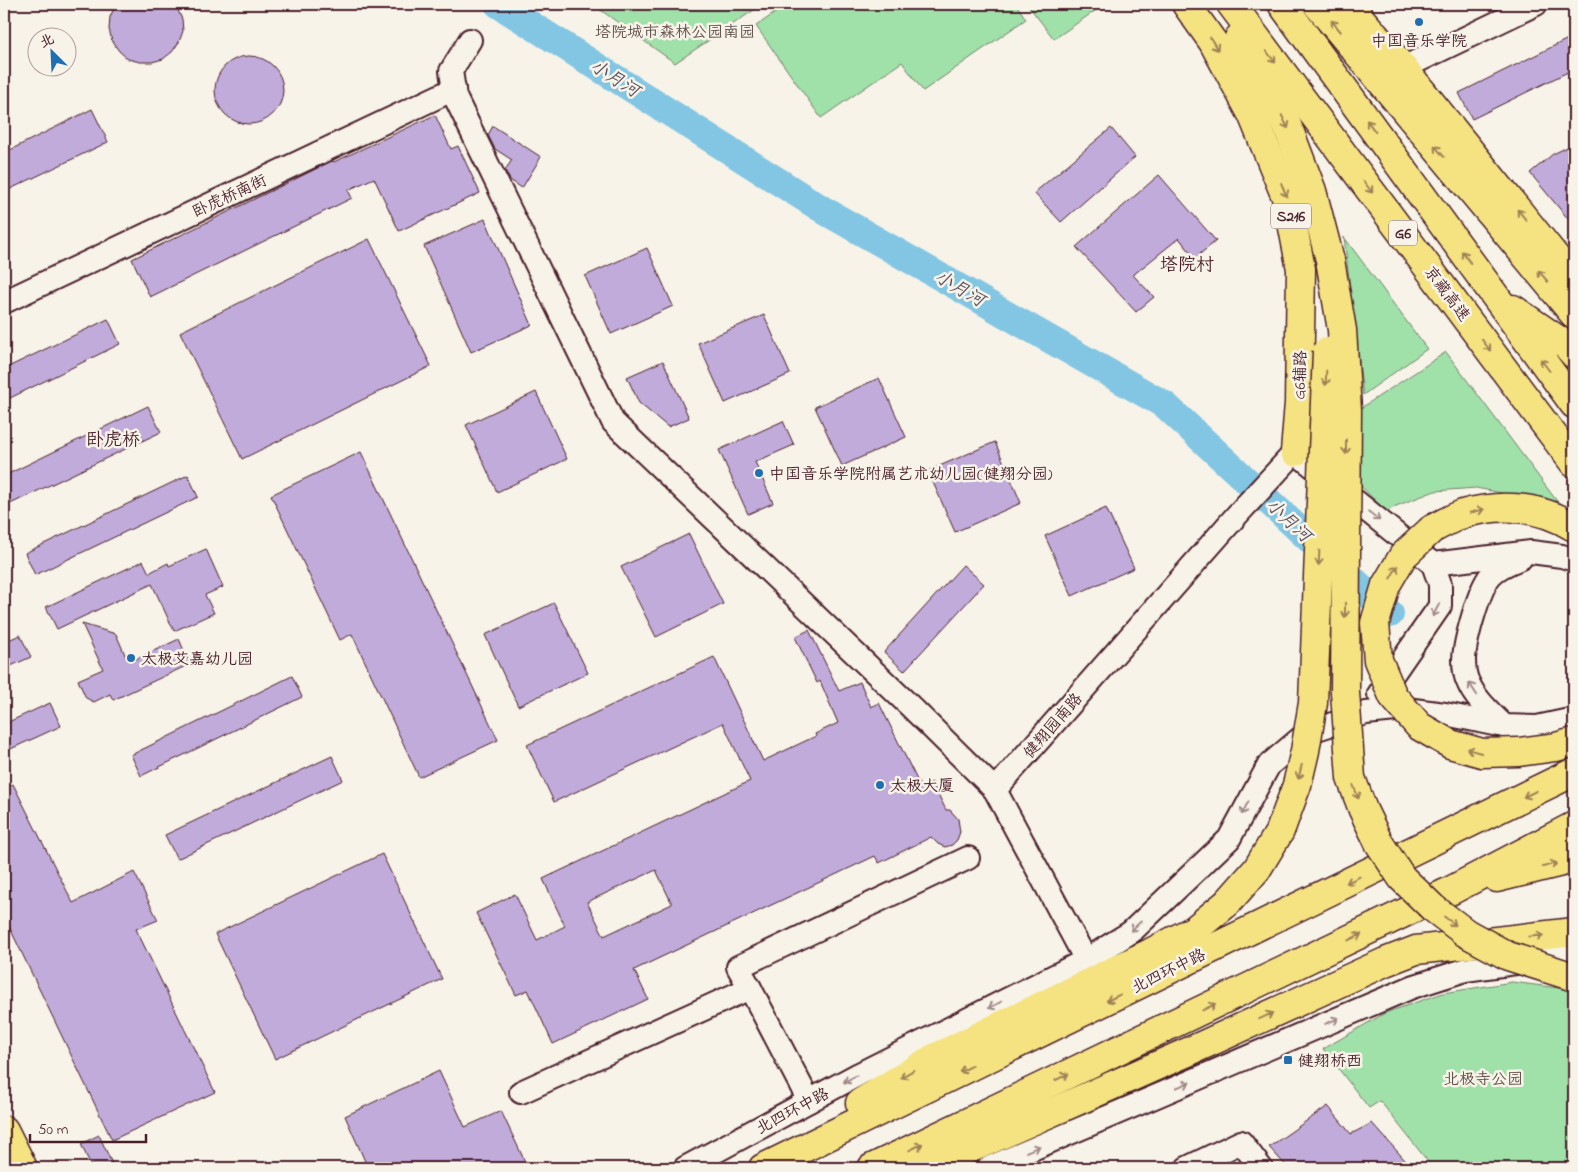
<svg xmlns="http://www.w3.org/2000/svg" width="1578" height="1172" viewBox="0 0 1578 1172" font-family="'Indie Flower','LXGW WenKai TC',sans-serif">
	<rect width="100%" height="100%" fill="#f7f3e8"/>
	<filter id="ink" filterUnits="userSpaceOnUse"><feTurbulence type="fractalNoise" baseFrequency=".02" numOctaves="2"/><feDisplacementMap in="SourceGraphic" scale="10" xChannelSelector="R" yChannelSelector="G"/><feConvolveMatrix kernelMatrix="1 2 1 2 8 2 1 2 1" color-interpolation-filters="sRGB"/></filter>
	<g filter="url(#ink)">
		<g fill="#a0e0a9" stroke="#75806a">
			<path d="M 592,4 L 763,4 L 675,63 Z"/>
			<path d="M 788,4 L 1016,4 L 1026,19 L 923,91 L 902,62 L 821,118 L 756,26 Z"/>
			<path d="M 1027,4 L 1105,4 L 1054,39 Z"/>
			<path d="M 1344,237 L 1427,349 L 1363,395 Z"/>
			<path d="M 1446,352 L 1559,504 L 1476,488 L 1435,491 L 1396,506 L 1386,512 L 1361,486 L 1361,408 Z"/>
			<path d="M 1512,982 L 1574,990 L 1574,1168 L 1433,1168 L 1380,1101 L 1369,1108 L 1323,1049 L 1385,1013 L 1443,993 Z"/>
		</g>
		<g fill="none" stroke-linecap="round" stroke-linejoin="round">
			<path stroke="#82c6e3" stroke-width="28" d="M 498,4 L 825,211 L 1165,405 L 1390,614"/>
		</g>
		<g fill="#c1abda" stroke="#4a1f2b" fill-rule="evenodd">
			<path d="M 116,4 L 175,4 L 182,19 L 183,31 L 179,42 L 172,52 L 163,59 L 152,62 L 140,62 L 128,59 L 119,51 L 112,41 L 109,29 L 110,17 Z"/>
			<path d="M 1574,36 L 1574,69 L 1472,119 L 1459,93 Z"/>
			<circle cx="249" cy="90" r="34"/>
			<path d="M 92,109 L 108,142 L 4,192 L 4,153 Z"/>
			<path d="M 435,115 L 451,149 L 458,146 L 480,193 L 399,231 L 374,178 L 348,190 L 352,198 L 150,297 L 132,259 L 330,162 L 333,161 L 334,162 Z"/>
			<path d="M 493,126 L 541,157 L 522,188 L 510,180 L 505,170 L 512,160 L 495,149 L 488,135 Z"/>
			<path d="M 1111,128 L 1135,157 L 1061,222 L 1034,193 Z"/>
			<path d="M 1574,144 L 1574,165 L 1567,168 L 1574,178 L 1574,226 L 1530,173 L 1553,154 Z"/>
			<path d="M 1159,175 L 1216,241 L 1195,258 L 1179,238 L 1133,275 L 1154,297 L 1136,312 L 1076,247 Z"/>
			<path d="M 485,219 L 532,325 L 471,352 L 424,246 Z"/>
			<path d="M 369,239 L 431,366 L 242,459 L 180,332 Z"/>
			<path d="M 647,248 L 673,306 L 611,334 L 585,276 Z"/>
			<path d="M 764,315 L 790,374 L 725,403 L 698,343 Z"/>
			<path d="M 108,319 L 120,344 L 4,401 L 4,369 Z"/>
			<path d="M 663,361 L 689,418 L 668,427 L 639,403 L 627,377 Z"/>
			<path d="M 879,378 L 906,437 L 842,466 L 815,407 Z"/>
			<path d="M 536,392 L 567,459 L 497,492 L 466,425 Z"/>
			<path d="M 148,406 L 161,432 L 4,507 L 4,476 Z"/>
			<path d="M 783,421 L 794,445 L 755,462 L 773,503 L 748,514 L 719,450 Z"/>
			<path d="M 995,442 L 1021,503 L 955,532 L 928,471 Z"/>
			<path d="M 361,452 L 498,740 L 419,777 L 352,634 L 340,640 L 271,495 Z"/>
			<path d="M 188,475 L 198,497 L 35,575 L 25,553 Z"/>
			<path d="M 1106,508 L 1134,568 L 1072,596 L 1045,536 Z"/>
			<path d="M 689,534 L 723,604 L 656,637 L 621,567 Z"/>
			<path d="M 206,549 L 223,587 L 205,595 L 214,613 L 174,631 L 152,584 L 57,629 L 46,607 L 143,561 L 149,573 L 168,563 L 169,566 Z"/>
			<path d="M 963,565 L 984,584 L 904,671 L 884,652 Z"/>
			<path d="M 554,603 L 588,673 L 518,706 L 485,635 Z"/>
			<path d="M 82,624 L 116,634 L 126,657 L 131,654 L 134,660 L 179,639 L 190,664 L 113,700 L 110,694 L 94,702 L 86,698 L 78,680 L 103,669 Z"/>
			<path d="M 809,630 L 839,691 L 860,682 L 871,707 L 879,703 L 921,788 L 932,782 L 946,810 L 950,810 L 958,819 L 960,832 L 957,840 L 952,845 L 945,847 L 938,844 L 931,837 L 879,863 L 875,856 L 634,970 L 648,999 L 553,1044 L 528,990 L 516,995 L 476,913 L 515,894 L 537,940 L 565,926 L 543,879 L 750,781 L 723,723 L 554,802 L 527,745 L 714,657 L 763,761 L 816,736 L 815,734 L 838,723 L 820,681 L 817,683 L 795,637 ZM 656,870 L 672,904 L 604,936 L 587,902 Z"/>
			<path d="M 20,635 L 31,657 L 4,669 L 4,642 Z"/>
			<path d="M 292,676 L 302,697 L 141,776 L 131,755 Z"/>
			<path d="M 50,703 L 61,726 L 4,752 L 4,724 Z"/>
			<path d="M 332,756 L 343,780 L 177,859 L 165,835 Z"/>
			<path d="M 13,784 L 73,903 L 134,872 L 158,920 L 136,929 L 215,1092 L 112,1140 L 4,916 L 4,790 Z"/>
			<path d="M 382,854 L 442,979 L 275,1059 L 215,934 Z"/>
			<path d="M 439,1071 L 465,1127 L 501,1111 L 528,1168 L 368,1168 L 345,1116 Z"/>
			<path d="M 1328,1106 L 1351,1134 L 1372,1123 L 1412,1168 L 1288,1168 L 1269,1147 Z"/>
			<path d="M 99,1135 L 114,1168 L 92,1168 L 81,1144 Z"/>
		</g>
		<g fill="none" stroke-linecap="round" stroke-linejoin="round">
			<g stroke="#4a1f2b" stroke-width="26">
				<g id="minor">
					<path d="M 470,40 L 451,71 L 455,97 L 613,422 L 911,707 L 995,790 L 1086,960"/>
					<path d="M 1403,68 L 1536,4"/>
					<path d="M 4,302 L 454,89"/>
					<path d="M 1379,694 L 1440,606 L 1440,584 L 1433,564"/>
					<path d="M 1504,726 C 1491,713 1475,699 1468,682 C 1465,676 1464,665 1464,659 C 1465,641 1479,588 1491,575 C 1498,567 1511,562 1521,558"/>
					<path d="M 995,790 L 1236,516 L 1295,452 L 1433,564 L 1531,552 L 1562,556 L 1574,560"/>
					<path d="M 750,988 L 809,1101"/>
					<path d="M 521,1092 L 750,988 L 738,967 L 968,858"/>
					<path d="M 685,1168 L 859,1074 L 1086,960 L 1131,932 L 1229,839 L 1269,765 L 1308,732 L 1366,713 L 1406,709 L 1445,714 L 1504,726 L 1537,727 L 1574,719"/>
					<path d="M 988,1168 L 1412,987 L 1465,970 L 1574,955"/>
					<path d="M 1187,1168 L 1241,1142 L 1261,1168"/>
				</g>
			</g>
			<g stroke="#4a1f2b" stroke-width="31">
				<g id="major">
					<path d="M 1186,4 L 1213,42 L 1252,114 L 1288,202 L 1301,269 L 1299,403 L 1295,452"/>
					<path d="M 1348,4 L 1403,68 L 1574,280"/>
					<path d="M 4,1130 L 23,1168"/>
				</g>
			</g>
			<g stroke="#4a1f2b" stroke-width="31">
				<g id="highway">
					<path d="M 1231,4 L 1574,463"/>
					<path d="M 1282,4 L 1574,404"/>
					<path d="M 1317,4 L 1574,314"/>
					<path d="M 1239,38 L 1287,125 L 1312,191 L 1330,260"/>
					<path d="M 1513,309 L 1567,346 L 1574,354"/>
					<path d="M 1432,529 C 1442,524 1452,518 1463,514 C 1501,503 1540,506 1574,527"/>
					<path d="M 1497,878 L 1562,862 L 1574,856"/>
					<path d="M 860,1103 L 932,1059 L 1150,953 L 1194,930 L 1227,903"/>
					<path d="M 763,1168 L 1574,772"/>
					<path d="M 872,1168 L 1452,890 L 1574,826"/>
					<path d="M 926,1168 L 1190,1051 L 1385,962 L 1416,950 L 1574,932"/>
				</g>
			</g>
			<use href="#minor" stroke="#f7f3e8" stroke-width="22"/>
			<use href="#major" stroke="#f5e382" stroke-width="28"/>
			<use href="#highway" stroke="#f5e382" stroke-width="28"/>
			<g stroke="#4a1f2b" stroke-width="31" stroke-linecap="butt">
				<g id="highway-bridge">
					<path d="M 1330,260 L 1342,330 L 1347,410 L 1345,692 L 1351,778 L 1363,810 L 1379,843 L 1402,878 L 1433,908 L 1466,933 L 1508,956 L 1574,977"/>
					<path d="M 1432,529 L 1403,556 L 1386,585 L 1375,623 L 1378,660 L 1393,696 L 1419,726 L 1450,744 L 1482,753 L 1519,752 L 1556,747 L 1574,742"/>
					<path d="M 1227,903 L 1257,869 L 1280,831 L 1297,785 L 1305,751 L 1313,703 L 1327,351"/>
				</g>
			</g>
			<use href="#highway-bridge" stroke="#f5e382" stroke-width="28"/>
		</g>
		<defs><path id="oneway-shaft" d="M-6 0H5M1.5-3L5.5 0L1.5 3" fill="none" stroke-width="1.6" stroke-linecap="round" stroke-linejoin="round" transform="scale(1.25)"/></defs>
		<g stroke="#a08156">
			<use href="#oneway-shaft" transform="translate(1336 26) rotate(-130)"/>
			<use href="#oneway-shaft" transform="translate(1214 44) rotate(59)"/>
			<use href="#oneway-shaft" transform="translate(1271 57) rotate(53)"/>
			<use href="#oneway-shaft" transform="translate(1285 122) rotate(64)"/>
			<use href="#oneway-shaft" transform="translate(1371 126) rotate(-126)"/>
			<use href="#oneway-shaft" transform="translate(1439 151) rotate(-130)"/>
			<use href="#oneway-shaft" transform="translate(1368 187) rotate(53)"/>
			<use href="#oneway-shaft" transform="translate(1284 190) rotate(68)"/>
			<use href="#oneway-shaft" transform="translate(1522 215) rotate(-129)"/>
			<use href="#oneway-shaft" transform="translate(1466 257) rotate(-126)"/>
			<use href="#oneway-shaft" transform="translate(1543 276) rotate(-130)"/>
			<use href="#oneway-shaft" transform="translate(1486 345) rotate(53)"/>
			<use href="#oneway-shaft" transform="translate(1545 365) rotate(-127)"/>
			<use href="#oneway-shaft" transform="translate(1326 378) rotate(92)"/>
			<use href="#oneway-shaft" transform="translate(1346 447) rotate(90)"/>
			<use href="#oneway-shaft" transform="translate(1477 511) rotate(-14)"/>
			<use href="#oneway-shaft" transform="translate(1319 558) rotate(93)"/>
			<use href="#oneway-shaft" transform="translate(1394 572) rotate(-60)"/>
			<use href="#oneway-shaft" transform="translate(1345 610) rotate(90)"/>
			<use href="#oneway-shaft" transform="translate(1474 751) rotate(-165)"/>
			<use href="#oneway-shaft" transform="translate(1300 772) rotate(104)"/>
			<use href="#oneway-shaft" transform="translate(1356 792) rotate(69)"/>
			<use href="#oneway-shaft" transform="translate(1530 794) rotate(154)"/>
			<use href="#oneway-shaft" transform="translate(1550 865) rotate(-15)"/>
			<use href="#oneway-shaft" transform="translate(1353 880) rotate(154)"/>
			<use href="#oneway-shaft" transform="translate(1450 921) rotate(37)"/>
			<use href="#oneway-shaft" transform="translate(1536 936) rotate(-6)"/>
			<use href="#oneway-shaft" transform="translate(1355 937) rotate(-26)"/>
			<use href="#oneway-shaft" transform="translate(1113 998) rotate(154)"/>
			<use href="#oneway-shaft" transform="translate(1209 1007) rotate(-26)"/>
			<use href="#oneway-shaft" transform="translate(1266 1016) rotate(-25)"/>
			<use href="#oneway-shaft" transform="translate(966 1069) rotate(154)"/>
			<use href="#oneway-shaft" transform="translate(907 1074) rotate(149)"/>
			<use href="#oneway-shaft" transform="translate(1062 1077) rotate(-26)"/>
			<use href="#oneway-shaft" transform="translate(916 1147) rotate(-26)"/>
		</g>
		<g stroke="#a0898a">
			<use href="#oneway-shaft" transform="translate(1374 516) rotate(39)"/>
			<use href="#oneway-shaft" transform="translate(1436 610) rotate(118)"/>
			<use href="#oneway-shaft" transform="translate(1473 689) rotate(-123)"/>
			<use href="#oneway-shaft" transform="translate(1245 808) rotate(118)"/>
			<use href="#oneway-shaft" transform="translate(1136 926) rotate(137)"/>
			<use href="#oneway-shaft" transform="translate(995 1005) rotate(153)"/>
			<use href="#oneway-shaft" transform="translate(1332 1021) rotate(-23)"/>
			<use href="#oneway-shaft" transform="translate(850 1079) rotate(152)"/>
			<use href="#oneway-shaft" transform="translate(1183 1085) rotate(-23)"/>
			<use href="#oneway-shaft" transform="translate(1033 1149) rotate(-23)"/>
		</g>
	</g>
	<g fill="#1f6fb2" stroke="#f7f3e8" stroke-width="2">
		<circle cx="1419" cy="22" r="5"/>
		<circle cx="759" cy="473" r="5"/>
		<circle cx="131" cy="658" r="5"/>
		<circle cx="880" cy="785" r="5"/>
		<rect x="1283" y="1055" width="10" height="10" rx="2.5"/>
	</g>
	<g text-anchor="middle" stroke-width="5" stroke-linejoin="round" paint-order="stroke">
		<g fill="#f7f3e8" stroke="#7e5f64" stroke-width="1">
			<rect x="1271" y="203.5" width="40" height="25" rx="4"/>
			<rect x="1389" y="220.5" width="28" height="25" rx="4"/>
		</g>
		<g font-size="15" font-weight="bold" fill="#4a1f2b">
			<text x="1291" y="221">S216</text>
			<text x="1403" y="238">G6</text>
		</g>
		<g font-size="16" fill="#604f4a" stroke="#f7f3e8">
			<text x="675" y="37">塔院城市森林公园南园</text>
			<text x="1483" y="1084">北极寺公园</text>
		</g>
		<g font-size="16" fill="#4a1f2b" stroke="#f7f3e8" text-anchor="start">
			<text x="1419" y="46" text-anchor="middle">中国音乐学院</text>
			<text x="769" y="479">中国音乐学院附属艺术幼儿园(健翔分园)</text>
			<text x="141" y="664">太极艾嘉幼儿园</text>
			<text x="890" y="791">太极大厦</text>
			<text x="1298" y="1066">健翔桥西</text>
		</g>
		<g font-size="16" fill="#4a1f2b" stroke="#f7f3e8">
			<text transform="translate(229 195) rotate(-25)" y="6">卧虎桥南街</text>
			<text transform="translate(1448 293) rotate(53)" y="6">京藏高速</text>
			<text transform="translate(1299 375) rotate(-89)" y="6">G6辅路</text>
			<text transform="translate(1052 725) rotate(-49)" y="6">健翔园南路</text>
			<text transform="translate(1168 970) rotate(-26)" y="6">北四环中路</text>
			<text transform="translate(792 1110) rotate(-28)" y="6">北四环中路</text>
		</g>
		<g font-size="18" font-style="italic" fill="#5b5162" stroke="#f7f3e8">
			<text transform="translate(615 78) rotate(32)" y="6">小月河</text>
			<text transform="translate(960 288) rotate(30)" y="6">小月河</text>
			<text transform="translate(1289 520) rotate(43)" y="6">小月河</text>
		</g>
		<g font-size="18" fill="#4a1f2b" stroke="#f7f3e8">
			<text x="1187" y="270">塔院村</text>
			<text x="113" y="445">卧虎桥</text>
		</g>
	</g>
	<rect width="1578" height="1172" fill="none" stroke="#f7f3e8" stroke-width="20"/>
	<rect x="10" y="10" width="1558" height="1152" fill="none" stroke="#4a1f2b" stroke-width="2" filter="url(#ink)"/>
	<g transform="translate(52 52) rotate(336)"><circle r="24" fill="#f7f3e8" stroke="#b29e9c"/>
	<path d="M0-4L9 19L0 12L-9 19Z" fill="#1f6fb2"/>
	<text y="-8" font-size="14" font-weight="bold" text-anchor="middle" fill="#4a1f2b">北</text>
	</g>
	<path d="M30 1134v8h116v-8" fill="none" stroke="#4a1f2b" stroke-width="2.5"/>
	<text x="38" y="1134" font-size="15" fill="#4a1f2b" stroke="#f7f3e8" stroke-width="4" paint-order="stroke">50 m</text>
</svg>
